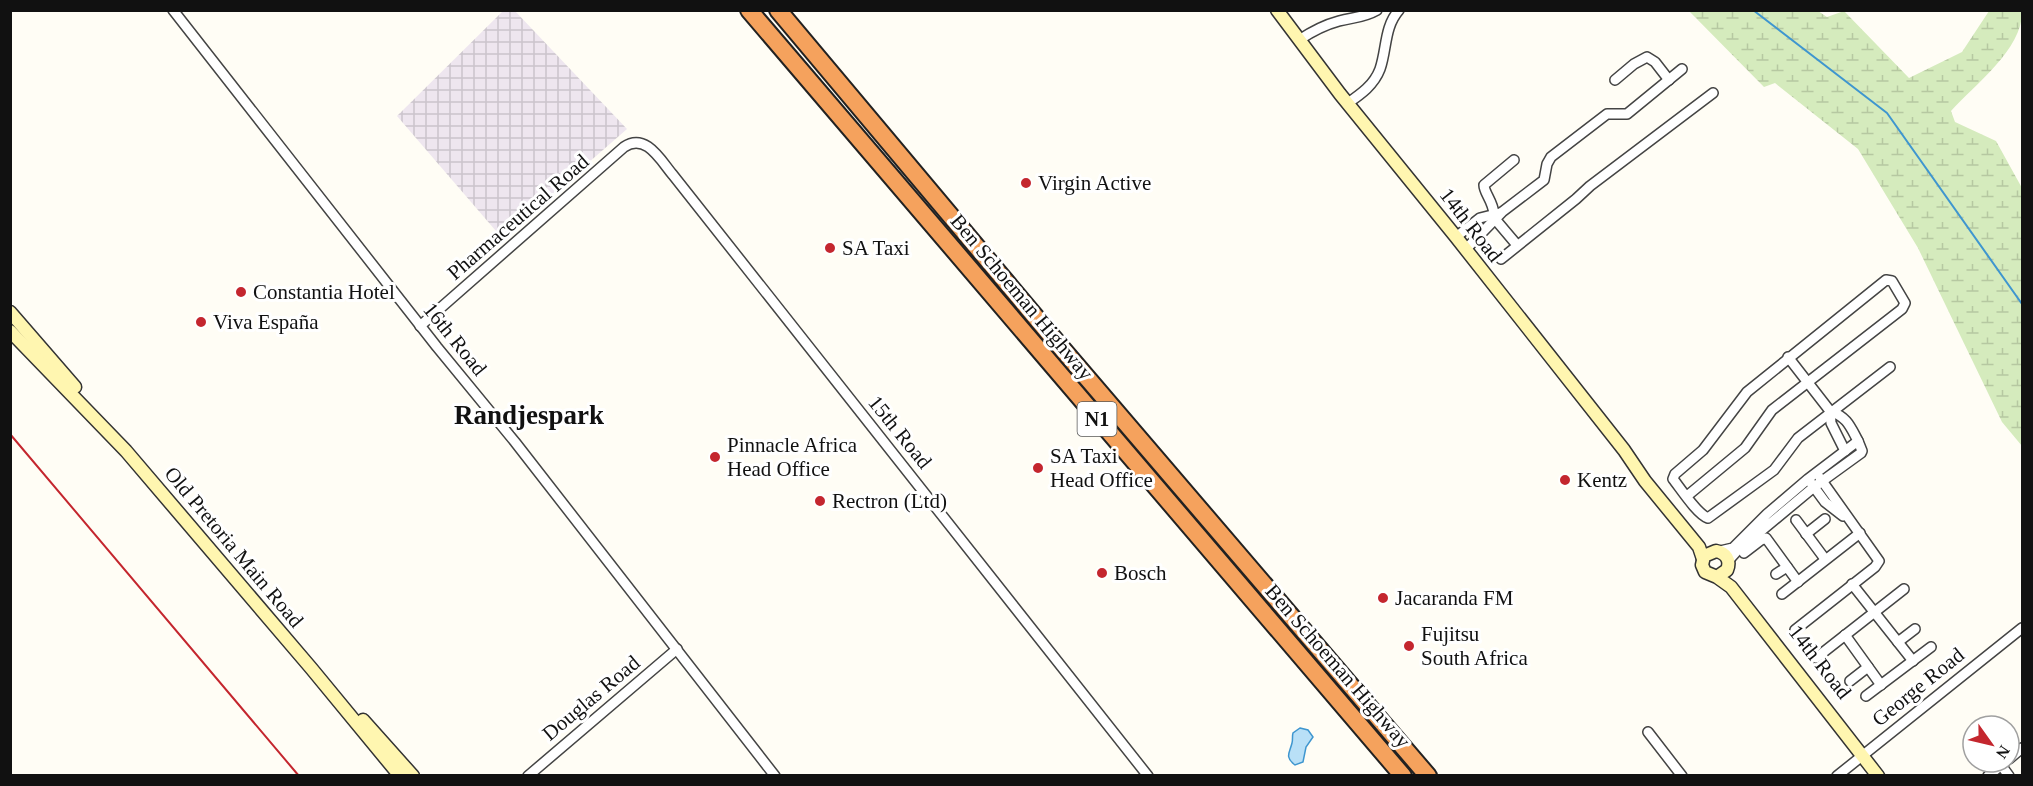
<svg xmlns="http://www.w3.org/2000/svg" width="2033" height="786" viewBox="0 0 2033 786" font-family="Georgia,serif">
	<defs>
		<pattern id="industrial-grid" width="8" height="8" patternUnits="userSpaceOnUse" patternTransform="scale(1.5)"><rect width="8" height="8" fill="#eee6ef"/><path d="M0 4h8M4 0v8" fill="none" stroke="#cbc4cc"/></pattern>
		<pattern id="wetland-marsh" width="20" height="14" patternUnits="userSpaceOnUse" patternTransform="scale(1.5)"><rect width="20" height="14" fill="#d5ebbd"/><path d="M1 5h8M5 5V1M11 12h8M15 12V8" fill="none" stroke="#b6c8a1"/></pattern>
	</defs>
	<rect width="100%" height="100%" fill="#fffdf5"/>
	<path fill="url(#industrial-grid)" d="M 504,10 L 515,11 L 627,129 L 502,238 L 397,116 Z"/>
	<path fill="url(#wetland-marsh)" d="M 1689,11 L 1818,11 L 1827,17 L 1844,11 L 1909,78 L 1962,52 L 1989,11 L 2022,11 C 2023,49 1975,84 1951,111 L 1955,122 L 1996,141 L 2022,188 L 2022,446 L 2002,422 L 1918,248 L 1858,149 L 1775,83 L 1764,87 Z"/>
	<path fill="#b9e0f7" stroke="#3f96cf" stroke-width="1.5" d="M 1300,728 L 1308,730 L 1313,737 L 1306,747 L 1303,762 L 1295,765 C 1284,757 1290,752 1292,743 C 1293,739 1292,736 1293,733 Z"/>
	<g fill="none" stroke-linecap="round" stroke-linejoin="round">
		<path stroke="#3f96cf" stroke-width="2" d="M 1753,10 L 1887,113 L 2022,304"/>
		<g stroke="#444" stroke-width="12">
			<g id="street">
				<path d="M 173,10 L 437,347 L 515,442 L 775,776"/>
				<path d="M 1299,40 C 1311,32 1324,25 1339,21 C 1354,17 1363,18 1377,10"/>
				<path d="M 1615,80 L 1634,64 L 1647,57 L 1655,62 L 1669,80"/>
				<path d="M 1348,103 C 1361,94 1374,85 1380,69 C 1387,49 1384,27 1399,10"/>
				<path d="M 1494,214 C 1493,201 1484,193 1484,185 L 1514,160"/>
				<path d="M 1495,219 L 1517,245"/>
				<path d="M 1456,237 L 1480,218 L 1500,213"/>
				<path d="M 1466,249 L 1502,212 L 1544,180 L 1547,164 L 1551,157 L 1607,114 L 1627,114 L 1682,69"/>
				<path d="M 1501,259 L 1576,199 L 1590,186 L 1713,93"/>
				<path d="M 420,326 L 624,147 C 646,132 661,161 673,175 L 1148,776"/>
				<path d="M 1788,357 L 1830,411"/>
				<path d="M 1845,451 L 1831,423 L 1830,411 C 1847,417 1850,426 1858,441"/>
				<path d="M 1811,483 L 1825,502 L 1843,516"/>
				<path d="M 1687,496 L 1745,448 L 1772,410 L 1902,309 L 1905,303 L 1892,281 L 1886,280 L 1747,392 L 1703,450 L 1675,474 L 1673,479 C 1681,489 1697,514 1708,518 L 1774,470 L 1798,438 L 1890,367"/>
				<path d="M 1796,520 L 1825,559"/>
				<path d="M 1806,534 L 1825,519"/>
				<path d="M 1720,551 L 1733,548 L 1767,514 L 1808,479 L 1858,441 L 1862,451 L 1861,453 L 1814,487 L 1737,551 L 1728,561"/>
				<path d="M 1744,553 L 1761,540 L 1766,538 L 1798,582"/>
				<path d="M 1776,574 L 1787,567"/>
				<path d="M 1852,584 L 1913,661"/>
				<path d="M 1782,594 L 1860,533"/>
				<path d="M 1795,630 L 1875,567 L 1879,561 L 1820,478"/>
				<path d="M 1845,635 L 1881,685"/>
				<path d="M 1898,642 L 1915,629"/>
				<path d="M 1816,658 L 1904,589"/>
				<path d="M 1850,681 L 1868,667"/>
				<path d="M 1866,696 L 1931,647"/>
				<path d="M 1648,732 L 1682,776"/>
				<path d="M 2009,759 L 2022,748"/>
				<path d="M 2001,765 L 2009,776"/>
				<path d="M 528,776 L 677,649"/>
				<path d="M 1837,776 L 2022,628"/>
				<path d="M 1988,776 L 2005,762"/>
			</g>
		</g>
		<g stroke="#333" stroke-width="15">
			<g id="secondary">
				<path d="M 1277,10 L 1340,94 L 1456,237 L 1624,450 L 1645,481 L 1699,547 L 1703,559"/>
				<path d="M 10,312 L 75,387"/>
				<path d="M 10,331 L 126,451 L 311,668 L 400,776"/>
				<path d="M 1717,577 L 1727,570 C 1731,560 1726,553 1716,551 L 1704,556 L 1702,565 L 1705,572 L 1717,577 L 1731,587 L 1878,776"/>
				<path d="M 363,720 L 413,776"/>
			</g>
		</g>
		<g stroke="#222" stroke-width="20">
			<g id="highway">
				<path d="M 749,10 L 1403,776"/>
				<path d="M 778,10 L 1059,345 L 1428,776"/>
			</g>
		</g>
		<use href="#street" stroke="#fff" stroke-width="9"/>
		<use href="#secondary" stroke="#fff6b0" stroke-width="12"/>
		<use href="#highway" stroke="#f5a25d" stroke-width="16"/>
		<path stroke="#c4262e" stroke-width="2" d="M 10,434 L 299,776"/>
	</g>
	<g fill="#c4262e" stroke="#fff" stroke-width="2">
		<circle cx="1026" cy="183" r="6"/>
		<circle cx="830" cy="248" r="6"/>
		<circle cx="241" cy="292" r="6"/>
		<circle cx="201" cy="322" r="6"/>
		<circle cx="715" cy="457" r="6"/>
		<circle cx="1038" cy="468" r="6"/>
		<circle cx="1565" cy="480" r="6"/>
		<circle cx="820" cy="501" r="6"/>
		<circle cx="1102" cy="573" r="6"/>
		<circle cx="1383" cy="598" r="6"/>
		<circle cx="1409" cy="646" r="6"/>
	</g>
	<g text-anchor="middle" stroke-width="6" stroke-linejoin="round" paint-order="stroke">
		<rect fill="#fff" stroke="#585858" stroke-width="1.5" x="1077.5" y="402" width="39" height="34" rx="4.5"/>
		<g font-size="20" font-weight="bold" fill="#111">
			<text x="1097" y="426">N1</text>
		</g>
		<g font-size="21" fill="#111" stroke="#fff" text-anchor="start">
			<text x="1038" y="190">Virgin Active</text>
			<text x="842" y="255">SA Taxi</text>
			<text x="253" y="299">Constantia Hotel</text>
			<text x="213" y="329">Viva España</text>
			<text x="727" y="452">Pinnacle Africa<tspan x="727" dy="24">Head Office</tspan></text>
			<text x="1050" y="463">SA Taxi<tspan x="1050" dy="24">Head Office</tspan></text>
			<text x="1577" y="487">Kentz</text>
			<text x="832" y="508">Rectron (Ltd)</text>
			<text x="1114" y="580">Bosch</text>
			<text x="1395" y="605">Jacaranda FM</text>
			<text x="1421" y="641">Fujitsu<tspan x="1421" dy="24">South Africa</tspan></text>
		</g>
		<g font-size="21" fill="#111" stroke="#fff">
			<text transform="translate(518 217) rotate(-41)" y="7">Pharmaceutical Road</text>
			<text transform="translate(1471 225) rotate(52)" y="7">14th Road</text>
			<text transform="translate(1022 297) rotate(50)" y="7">Ben Schoeman Highway</text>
			<text transform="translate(455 339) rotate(51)" y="7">16th Road</text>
			<text transform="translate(900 432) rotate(51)" y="7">15th Road</text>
			<text transform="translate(234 547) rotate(50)" y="7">Old Pretoria Main Road</text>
			<text transform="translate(1820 662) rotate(52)" y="7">14th Road</text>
			<text transform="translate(1338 666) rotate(49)" y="7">Ben Schoeman Highway</text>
			<text transform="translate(1918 687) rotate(-39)" y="7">George Road</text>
			<text transform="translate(591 698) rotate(-40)" y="7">Douglas Road</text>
		</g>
		<g font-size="27" font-weight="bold" fill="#111" stroke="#fff">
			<text x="529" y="424">Randjespark</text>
		</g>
	</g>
	<rect width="2033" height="786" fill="none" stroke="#111111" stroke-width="24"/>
	<g transform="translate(1991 744) rotate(124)"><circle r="28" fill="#ffffff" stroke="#a0a0a0" stroke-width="1.5"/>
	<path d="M0-4.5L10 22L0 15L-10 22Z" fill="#c4262e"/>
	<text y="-9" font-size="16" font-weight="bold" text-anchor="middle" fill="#111111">N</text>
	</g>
</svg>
